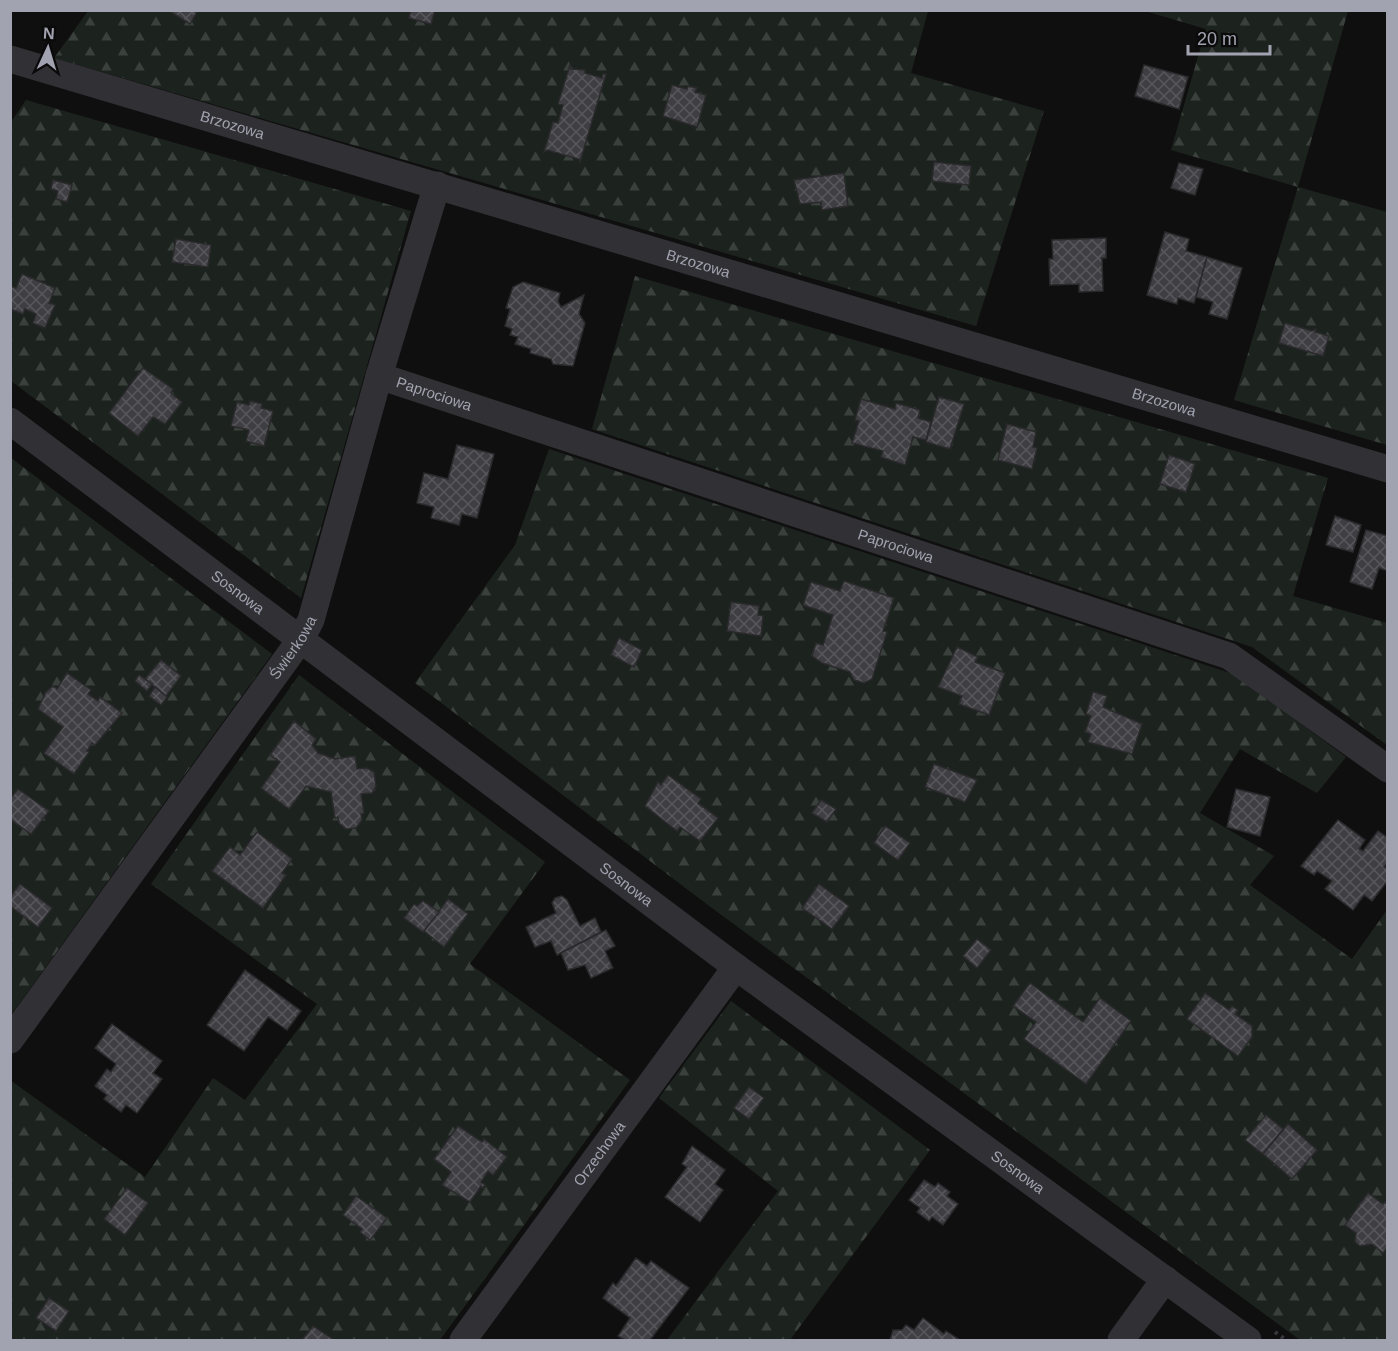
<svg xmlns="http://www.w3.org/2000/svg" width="1398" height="1351" viewBox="0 0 1398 1351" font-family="Arial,sans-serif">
	<defs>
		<pattern id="forest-firs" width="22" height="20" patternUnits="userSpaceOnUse" patternTransform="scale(1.5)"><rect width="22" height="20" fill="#1c231e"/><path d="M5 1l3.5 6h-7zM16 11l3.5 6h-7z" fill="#3a403c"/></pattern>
		<pattern id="building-cross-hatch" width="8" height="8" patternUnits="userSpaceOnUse" patternTransform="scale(1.5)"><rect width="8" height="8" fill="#3f3e43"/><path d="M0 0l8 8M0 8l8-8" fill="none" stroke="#58575c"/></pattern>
	</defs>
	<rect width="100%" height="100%" fill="#100f10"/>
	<g fill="url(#forest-firs)">
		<path d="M 88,11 L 928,11 L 911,73 L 1044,111 L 976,326 L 54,58 Z"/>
		<path d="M 1145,11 L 1348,11 L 1298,187 L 1387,212 L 1387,445 L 1234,400 L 1298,187 L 1171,150 L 1206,29 Z"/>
		<path d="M 26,100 L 411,211 L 301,598 L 11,381 L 11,122 Z"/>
		<path d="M 635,276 L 1328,478 L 1293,596 L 1387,623 L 1387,745 L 1252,647 L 592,429 Z"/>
		<path d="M 549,449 L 1233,674 L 1346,757 L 1317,793 L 1240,749 L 1200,813 L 1274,856 L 1250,885 L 1352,959 L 1387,910 L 1387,1340 L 1300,1340 L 708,905 L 415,683 L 515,545 Z"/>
		<path d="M 11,458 L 272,654 L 11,1015 Z"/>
		<path d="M 299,675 L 545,862 L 470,964 L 630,1080 L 440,1340 L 11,1340 L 10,1080 L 145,1177 L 213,1078 L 245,1100 L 317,1004 L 151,884 Z"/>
		<path d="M 731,1001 L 930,1150 L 790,1340 L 667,1340 L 778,1191 L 659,1098 Z"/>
	</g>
	<g fill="url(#building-cross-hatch)" stroke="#2a2a2c" stroke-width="1.5">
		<path d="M 168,10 L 198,10 L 190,24 Z"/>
		<path d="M 411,10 L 435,10 L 431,24 L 409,18 Z"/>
		<path d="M 570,65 L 571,69 L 585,70 L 585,73 L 602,78 L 603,74 L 606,74 L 580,162 L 579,159 L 547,150 L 544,152 L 553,122 L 558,123 L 563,105 L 558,104 Z"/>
		<path d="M 1144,65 L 1188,77 L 1179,109 L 1135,96 Z"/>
		<path d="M 672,85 L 687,89 L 688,86 L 697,88 L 695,92 L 706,95 L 697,127 L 663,116 Z"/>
		<path d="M 934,162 L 971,166 L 969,185 L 932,181 Z"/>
		<path d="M 1179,163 L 1203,169 L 1195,195 L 1171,188 Z"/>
		<path d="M 844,173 L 848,206 L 822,210 L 821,202 L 800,204 L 794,180 Z"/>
		<path d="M 53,180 L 72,185 L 67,202 L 56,199 L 58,191 L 51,189 Z"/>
		<path d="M 1165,232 L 1189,239 L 1186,251 L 1207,257 L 1194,303 L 1178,298 L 1177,304 L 1147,295 Z"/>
		<path d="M 1106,238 L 1106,258 L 1102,258 L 1103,291 L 1079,292 L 1079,284 L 1050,285 L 1049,259 L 1053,259 L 1052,240 Z"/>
		<path d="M 176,239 L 211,245 L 208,267 L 172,262 Z"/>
		<path d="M 1207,257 L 1242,268 L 1227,319 L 1209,314 L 1213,302 L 1196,297 Z"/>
		<path d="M 22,274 L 55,288 L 49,303 L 55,305 L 45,328 L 33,323 L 36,314 L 25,309 L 23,314 L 10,309 L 10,286 L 16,288 Z"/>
		<path d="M 523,282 L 560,293 L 558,301 L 561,307 L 584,295 L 579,314 L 585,323 L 573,366 L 553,364 L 551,359 L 530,353 L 531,349 L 515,344 L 518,337 L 510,335 L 512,329 L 505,326 L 510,309 L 506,308 L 513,287 Z"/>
		<path d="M 1285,323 L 1312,331 L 1316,329 L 1315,332 L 1329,336 L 1323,356 L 1279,343 Z"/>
		<path d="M 143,368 L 173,389 L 171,393 L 182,402 L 165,424 L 153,417 L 138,436 L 109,413 Z"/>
		<path d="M 939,397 L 964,404 L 950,449 L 926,442 Z"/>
		<path d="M 861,399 L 895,409 L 896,403 L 920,410 L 918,418 L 931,422 L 926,440 L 913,437 L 905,465 L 881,457 L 883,451 L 852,443 L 859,421 L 855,420 Z"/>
		<path d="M 250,401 L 262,404 L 261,408 L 273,411 L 264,446 L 246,441 L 249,430 L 231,426 L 237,402 L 249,405 Z"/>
		<path d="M 1007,424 L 1036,432 L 1033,447 L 1037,448 L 1032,469 L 998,460 Z"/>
		<path d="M 457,445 L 494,454 L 477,518 L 462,514 L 459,525 L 431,518 L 434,507 L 417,503 L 424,473 L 448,479 Z"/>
		<path d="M 1169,455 L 1195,464 L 1186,492 L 1160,484 Z"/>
		<path d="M 1335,516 L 1361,525 L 1353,552 L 1326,545 Z"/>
		<path d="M 1366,530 L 1388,536 L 1388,571 L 1379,568 L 1372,589 L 1350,582 Z"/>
		<path d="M 844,581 L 894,598 L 883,631 L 887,632 L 872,679 L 864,683 L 854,680 L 850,672 L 822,663 L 812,656 L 816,643 L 823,645 L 833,615 L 803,605 L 811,582 L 840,591 Z"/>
		<path d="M 731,602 L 759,606 L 758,615 L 763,616 L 761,636 L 727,631 Z"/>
		<path d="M 619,638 L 642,650 L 634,667 L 611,655 Z"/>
		<path d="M 957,647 L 978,657 L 975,662 L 1005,673 L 989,715 L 959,704 L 962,696 L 938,687 Z"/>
		<path d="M 161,660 L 181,676 L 166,696 L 145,679 Z"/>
		<path d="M 67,673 L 91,690 L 88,694 L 98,701 L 100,697 L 122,713 L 95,745 L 92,743 L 87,751 L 89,752 L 74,774 L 44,753 L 63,727 L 38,709 L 46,692 L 53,686 L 57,689 Z"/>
		<path d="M 139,675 L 152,684 L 147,691 L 135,681 Z"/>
		<path d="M 155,687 L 167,697 L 161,705 L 149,696 Z"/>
		<path d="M 1093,692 L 1107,696 L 1103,707 L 1142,724 L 1132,754 L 1088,742 L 1091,734 L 1085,732 L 1091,716 L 1086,714 Z"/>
		<path d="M 294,721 L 316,739 L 312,745 L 318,753 L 335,759 L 355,756 L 357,769 L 367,768 L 374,772 L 376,786 L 372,793 L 361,794 L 364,813 L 361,814 L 362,820 L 356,828 L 346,829 L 339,823 L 338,817 L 335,818 L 331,792 L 306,786 L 289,809 L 261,788 L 280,762 L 270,755 Z"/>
		<path d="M 934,764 L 977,780 L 965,802 L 925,787 Z"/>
		<path d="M 668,775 L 701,799 L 698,803 L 718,818 L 700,841 L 680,827 L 677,831 L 645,806 L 658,782 L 661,785 Z"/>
		<path d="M 18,789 L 49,811 L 31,834 L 10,819 L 10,799 Z"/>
		<path d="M 1236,789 L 1270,797 L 1260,836 L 1227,827 Z"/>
		<path d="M 821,800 L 836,809 L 827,822 L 812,813 Z"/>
		<path d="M 1338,820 L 1365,840 L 1359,849 L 1363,851 L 1378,831 L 1388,838 L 1388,862 L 1384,867 L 1388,869 L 1388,880 L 1372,901 L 1364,895 L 1353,910 L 1325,889 L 1332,881 L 1317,871 L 1314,875 L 1301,866 Z"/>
		<path d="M 885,826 L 910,843 L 898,860 L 874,843 Z"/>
		<path d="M 257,832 L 292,859 L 282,873 L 286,875 L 263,908 L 212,871 L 230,847 L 240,855 Z"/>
		<path d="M 20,884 L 52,908 L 38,927 L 10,906 L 10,897 Z"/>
		<path d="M 819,884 L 849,906 L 832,929 L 802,908 Z"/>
		<path d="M 562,896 L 567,900 L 580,926 L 595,918 L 601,932 L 557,955 L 551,941 L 535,947 L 526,927 L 556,913 L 552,903 L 555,898 Z"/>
		<path d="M 448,899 L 468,914 L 444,947 L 424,931 Z"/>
		<path d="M 423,901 L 439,912 L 423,932 L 404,918 L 414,904 L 417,906 Z"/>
		<path d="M 606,930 L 615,946 L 605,951 L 613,968 L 591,978 L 585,965 L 568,970 L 561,953 L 557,955 Z"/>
		<path d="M 977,939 L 991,950 L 977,968 L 963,956 Z"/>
		<path d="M 245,970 L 301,1011 L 287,1030 L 268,1017 L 244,1051 L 207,1025 Z"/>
		<path d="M 1030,983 L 1083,1022 L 1100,998 L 1131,1021 L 1086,1084 L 1024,1039 L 1036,1022 L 1013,1006 Z"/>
		<path d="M 1205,993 L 1229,1010 L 1232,1006 L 1238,1010 L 1235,1014 L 1252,1026 L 1252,1037 L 1238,1056 L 1187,1019 Z"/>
		<path d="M 112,1024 L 162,1061 L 153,1073 L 162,1079 L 137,1113 L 126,1105 L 121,1112 L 104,1099 L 107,1095 L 95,1086 L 107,1069 L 111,1072 L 116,1064 L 95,1048 Z"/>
		<path d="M 749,1087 L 764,1098 L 749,1119 L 734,1108 Z"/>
		<path d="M 1266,1115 L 1283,1129 L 1263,1154 L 1245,1140 Z"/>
		<path d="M 1288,1124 L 1317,1150 L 1292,1179 L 1263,1154 Z"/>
		<path d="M 458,1126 L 482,1142 L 484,1139 L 507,1157 L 493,1175 L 488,1171 L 481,1182 L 485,1185 L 483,1188 L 481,1186 L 470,1202 L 442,1185 L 451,1172 L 434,1159 Z"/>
		<path d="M 692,1146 L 725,1170 L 715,1184 L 723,1190 L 700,1222 L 665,1197 L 687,1167 L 682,1164 Z"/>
		<path d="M 924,1180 L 935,1187 L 938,1183 L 950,1192 L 947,1196 L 958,1204 L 943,1225 L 932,1217 L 929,1221 L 917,1212 L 920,1208 L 909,1200 Z"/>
		<path d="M 127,1188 L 148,1203 L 125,1235 L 104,1219 Z"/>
		<path d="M 1368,1193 L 1383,1204 L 1388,1200 L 1388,1247 L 1383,1253 L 1372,1244 L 1360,1246 L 1355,1242 L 1356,1233 L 1345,1225 Z"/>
		<path d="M 356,1196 L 387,1218 L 370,1240 L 360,1232 L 362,1229 L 343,1215 Z"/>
		<path d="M 636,1258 L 647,1266 L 651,1261 L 689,1288 L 650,1340 L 625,1340 L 618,1336 L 630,1318 L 603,1298 L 613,1283 L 616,1286 Z"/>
		<path d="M 49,1298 L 69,1311 L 56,1331 L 36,1318 Z"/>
		<path d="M 923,1318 L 944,1334 L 946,1331 L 960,1340 L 890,1340 L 893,1330 L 902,1330 L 906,1325 L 914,1330 Z"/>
		<path d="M 313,1326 L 334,1340 L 302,1340 Z"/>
	</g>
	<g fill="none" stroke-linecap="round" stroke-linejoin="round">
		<path stroke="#37373c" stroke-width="4" stroke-dasharray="3 4.5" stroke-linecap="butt" d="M 1275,1332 L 1286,1340"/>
		<g stroke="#313135" stroke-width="27">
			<path id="s1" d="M 10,59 L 1388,469"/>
			<path id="s2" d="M 379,376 L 1229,656 L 1388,769"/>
			<path id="s3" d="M 10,421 L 736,967 L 1248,1340"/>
			<path id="s4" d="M 10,1040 L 301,639 L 311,620 L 379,376 L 437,185"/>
			<path id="s5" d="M 463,1340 L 736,967"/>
			<path d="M 1121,1340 L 1165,1279"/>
		</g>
	</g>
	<g text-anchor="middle" stroke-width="4.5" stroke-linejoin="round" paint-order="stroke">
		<g font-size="15" fill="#a2a3b0" stroke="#0b0a0b">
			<text dy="5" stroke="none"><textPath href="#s1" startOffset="232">Brzozowa</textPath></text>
			<text dy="5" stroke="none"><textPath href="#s1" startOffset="718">Brzozowa</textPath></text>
			<text dy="5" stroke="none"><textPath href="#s2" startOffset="58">Paprociowa</textPath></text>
			<text dy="5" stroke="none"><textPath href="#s1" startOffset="1204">Brzozowa</textPath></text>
			<text dy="5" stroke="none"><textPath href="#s2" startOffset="544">Paprociowa</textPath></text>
			<text dy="5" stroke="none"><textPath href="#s3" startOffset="285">Sosnowa</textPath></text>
			<text dy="5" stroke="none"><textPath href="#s4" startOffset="484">Świerkowa</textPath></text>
			<text dy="5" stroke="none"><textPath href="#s3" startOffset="771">Sosnowa</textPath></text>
			<text dy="5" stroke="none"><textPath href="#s5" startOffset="231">Orzechowa</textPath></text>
			<text dy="5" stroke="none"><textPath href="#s3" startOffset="1257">Sosnowa</textPath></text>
		</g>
	</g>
	<rect width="1398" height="1351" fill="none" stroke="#a2a3b0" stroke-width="24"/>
	<g transform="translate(48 48) rotate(4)" stroke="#0b0a0b" stroke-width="4.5" paint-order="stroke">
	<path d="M0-4.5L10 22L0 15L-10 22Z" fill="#a2a3b0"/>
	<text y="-9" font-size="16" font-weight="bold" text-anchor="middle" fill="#a2a3b0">N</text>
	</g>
	<path d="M1188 45v9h82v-9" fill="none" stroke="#a2a3b0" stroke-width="3"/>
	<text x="1197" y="45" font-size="18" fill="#a2a3b0" stroke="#0b0a0b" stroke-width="4.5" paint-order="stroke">20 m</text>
</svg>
